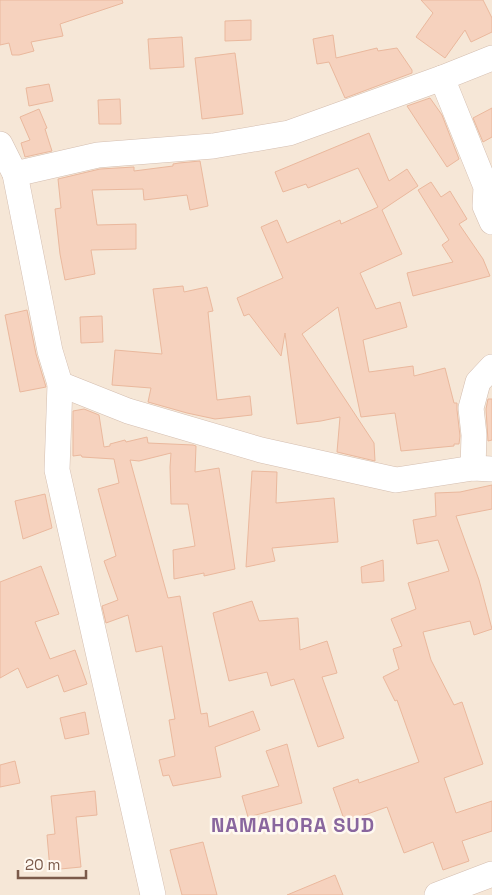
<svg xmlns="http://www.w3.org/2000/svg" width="492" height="895" viewBox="0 0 492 895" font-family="'Space Grotesk',sans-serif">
	<rect width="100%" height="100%" fill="#fef5e9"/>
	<rect fill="#f6e7d7" x="0" y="0" width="492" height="895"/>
	<g fill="#f6d2be" stroke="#eab89d">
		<path d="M 0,0 L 122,0 L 123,3 L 60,24 L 63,36 L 31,42 L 34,51 L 19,55 L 12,55 L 9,43 L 0,45 Z"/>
		<path d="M 421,0 L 483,0 L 492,18 L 492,32 L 471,42 L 465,30 L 445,58 L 416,37 L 433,13 Z"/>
		<path d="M 251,20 L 251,40 L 225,41 L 225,21 Z"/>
		<path d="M 333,35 L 336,58 L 377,48 L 378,51 L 397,48 L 412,70 L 412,73 L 345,98 L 329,62 L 317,64 L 313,39 Z"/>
		<path d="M 182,37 L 184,67 L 150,69 L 148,39 Z"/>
		<path d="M 235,53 L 243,114 L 202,119 L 195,58 Z"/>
		<path d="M 49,84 L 53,101 L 29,106 L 26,88 Z"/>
		<path d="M 430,98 L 442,115 L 459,159 L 447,167 L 407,106 Z"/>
		<path d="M 120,99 L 121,124 L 99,124 L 98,100 Z"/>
		<path d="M 492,108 L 492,137 L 483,142 L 473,118 Z"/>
		<path d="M 39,109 L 47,128 L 45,129 L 52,151 L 25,157 L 21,143 L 30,140 L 20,117 Z"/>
		<path d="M 369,133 L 389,181 L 407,169 L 418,186 L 382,210 L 402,254 L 360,273 L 376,309 L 400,302 L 407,327 L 363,340 L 369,372 L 413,366 L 414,376 L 445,368 L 454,403 L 457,403 L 457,410 L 460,436 L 459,444 L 454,444 L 454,446 L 401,451 L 395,413 L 361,417 L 338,307 L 302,334 L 374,443 L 375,461 L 337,452 L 340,417 L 321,421 L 297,424 L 285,333 L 281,356 L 249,314 L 244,316 L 237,298 L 283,278 L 261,227 L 277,220 L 287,243 L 340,220 L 341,224 L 378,207 L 358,168 L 308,188 L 306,184 L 283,192 L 275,172 Z"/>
		<path d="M 200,161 L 208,206 L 190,210 L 187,195 L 144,200 L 143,189 L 92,190 L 97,225 L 136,224 L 136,249 L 91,250 L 95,274 L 65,280 L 60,254 L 55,209 L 61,208 L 58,179 L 100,169 L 134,167 L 134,171 L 173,166 L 173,164 L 179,163 Z"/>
		<path d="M 431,182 L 441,197 L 450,191 L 467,219 L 459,224 L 483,259 L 490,276 L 413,296 L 407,273 L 453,262 L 442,245 L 449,240 L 418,190 Z"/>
		<path d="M 183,286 L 184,292 L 207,287 L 213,311 L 208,312 L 217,400 L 250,396 L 252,415 L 215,419 L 187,413 L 148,402 L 151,388 L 112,385 L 115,350 L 162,354 L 153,289 Z"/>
		<path d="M 27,310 L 36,354 L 46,387 L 20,392 L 5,315 Z"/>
		<path d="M 102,316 L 103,342 L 81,343 L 80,317 Z"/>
		<path d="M 488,399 L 492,399 L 492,440 L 488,441 L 486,409 Z"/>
		<path d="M 84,409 L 99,415 L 104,447 L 110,446 L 110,444 L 125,440 L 126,442 L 147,437 L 148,443 L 193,445 L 196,446 L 195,472 L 219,468 L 235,569 L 204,576 L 204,573 L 174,579 L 173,550 L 195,546 L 188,504 L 171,504 L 170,467 L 171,453 L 139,461 L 130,460 L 168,598 L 180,596 L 201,714 L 207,713 L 209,727 L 253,711 L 260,730 L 215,747 L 221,777 L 173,786 L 169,775 L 163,776 L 159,760 L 175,756 L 169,720 L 175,719 L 162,646 L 136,652 L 128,615 L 106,623 L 102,606 L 118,600 L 104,561 L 116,556 L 98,489 L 119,483 L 114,459 L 82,457 L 81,455 L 73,456 L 73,411 Z"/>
		<path d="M 252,471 L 277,472 L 276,503 L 334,498 L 338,542 L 272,548 L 275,561 L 246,567 Z"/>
		<path d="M 492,485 L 492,509 L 456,516 L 479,580 L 492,629 L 474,635 L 470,621 L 423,632 L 431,660 L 454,705 L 462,702 L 483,764 L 444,778 L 456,813 L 492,801 L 492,831 L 462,841 L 469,861 L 443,870 L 433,842 L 404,853 L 387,807 L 345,822 L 333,788 L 358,779 L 359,783 L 419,762 L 397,700 L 395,701 L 383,677 L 399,669 L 393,649 L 402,646 L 391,619 L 416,609 L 408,583 L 449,571 L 438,540 L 417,544 L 413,520 L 436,516 L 435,493 L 460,492 Z"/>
		<path d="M 45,494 L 52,528 L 23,539 L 15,501 Z"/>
		<path d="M 383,560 L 384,581 L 362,583 L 361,567 Z"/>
		<path d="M 41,566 L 59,614 L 35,622 L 50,659 L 75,650 L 87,684 L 64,692 L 58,675 L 27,688 L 18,668 L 0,678 L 0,582 Z"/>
		<path d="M 252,601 L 259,621 L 298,618 L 300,650 L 327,641 L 337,673 L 322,677 L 344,738 L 318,747 L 294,679 L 271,686 L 267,672 L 229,681 L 213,613 Z"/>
		<path d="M 85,712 L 89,734 L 65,739 L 60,718 Z"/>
		<path d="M 287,744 L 302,803 L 248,817 L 242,796 L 279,786 L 266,751 Z"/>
		<path d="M 15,761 L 20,783 L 0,787 L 0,765 Z"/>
		<path d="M 95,791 L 97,815 L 76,817 L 81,867 L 50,870 L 47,835 L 55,834 L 51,796 Z"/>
		<path d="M 203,842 L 217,895 L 182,895 L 170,850 Z"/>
		<path d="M 335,875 L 343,895 L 287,895 Z"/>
	</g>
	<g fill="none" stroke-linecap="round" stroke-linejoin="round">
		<g stroke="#d4beb0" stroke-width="26">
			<g id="minor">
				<path d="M 442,78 L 486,187 L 485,206 L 492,222"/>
				<path d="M 0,144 L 15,174 L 50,351 L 60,384 L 57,470 L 153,895"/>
				<path d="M 15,174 L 98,155 L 213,146 L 289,133 L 442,78 L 492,58"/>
				<path d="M 60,384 L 128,411 L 261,450 L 396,480 L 473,468 L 492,469"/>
				<path d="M 473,468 L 474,435 L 471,408 L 478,382 L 492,367"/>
				<path d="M 437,895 L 492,874"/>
			</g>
		</g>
		<use href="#minor" stroke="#fff" stroke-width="25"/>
	</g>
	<g text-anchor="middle" stroke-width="5" stroke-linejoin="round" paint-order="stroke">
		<g font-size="20" font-weight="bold" letter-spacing="1" fill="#89669e" stroke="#fff9f1">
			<text x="293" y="832">NAMAHORA SUD</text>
		</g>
	</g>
	<path d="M18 870v8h68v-8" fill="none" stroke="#7b5a4a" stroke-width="2.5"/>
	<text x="25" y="870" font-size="15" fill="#7b5a4a" stroke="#fff9f1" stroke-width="4" paint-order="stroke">20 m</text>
</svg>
